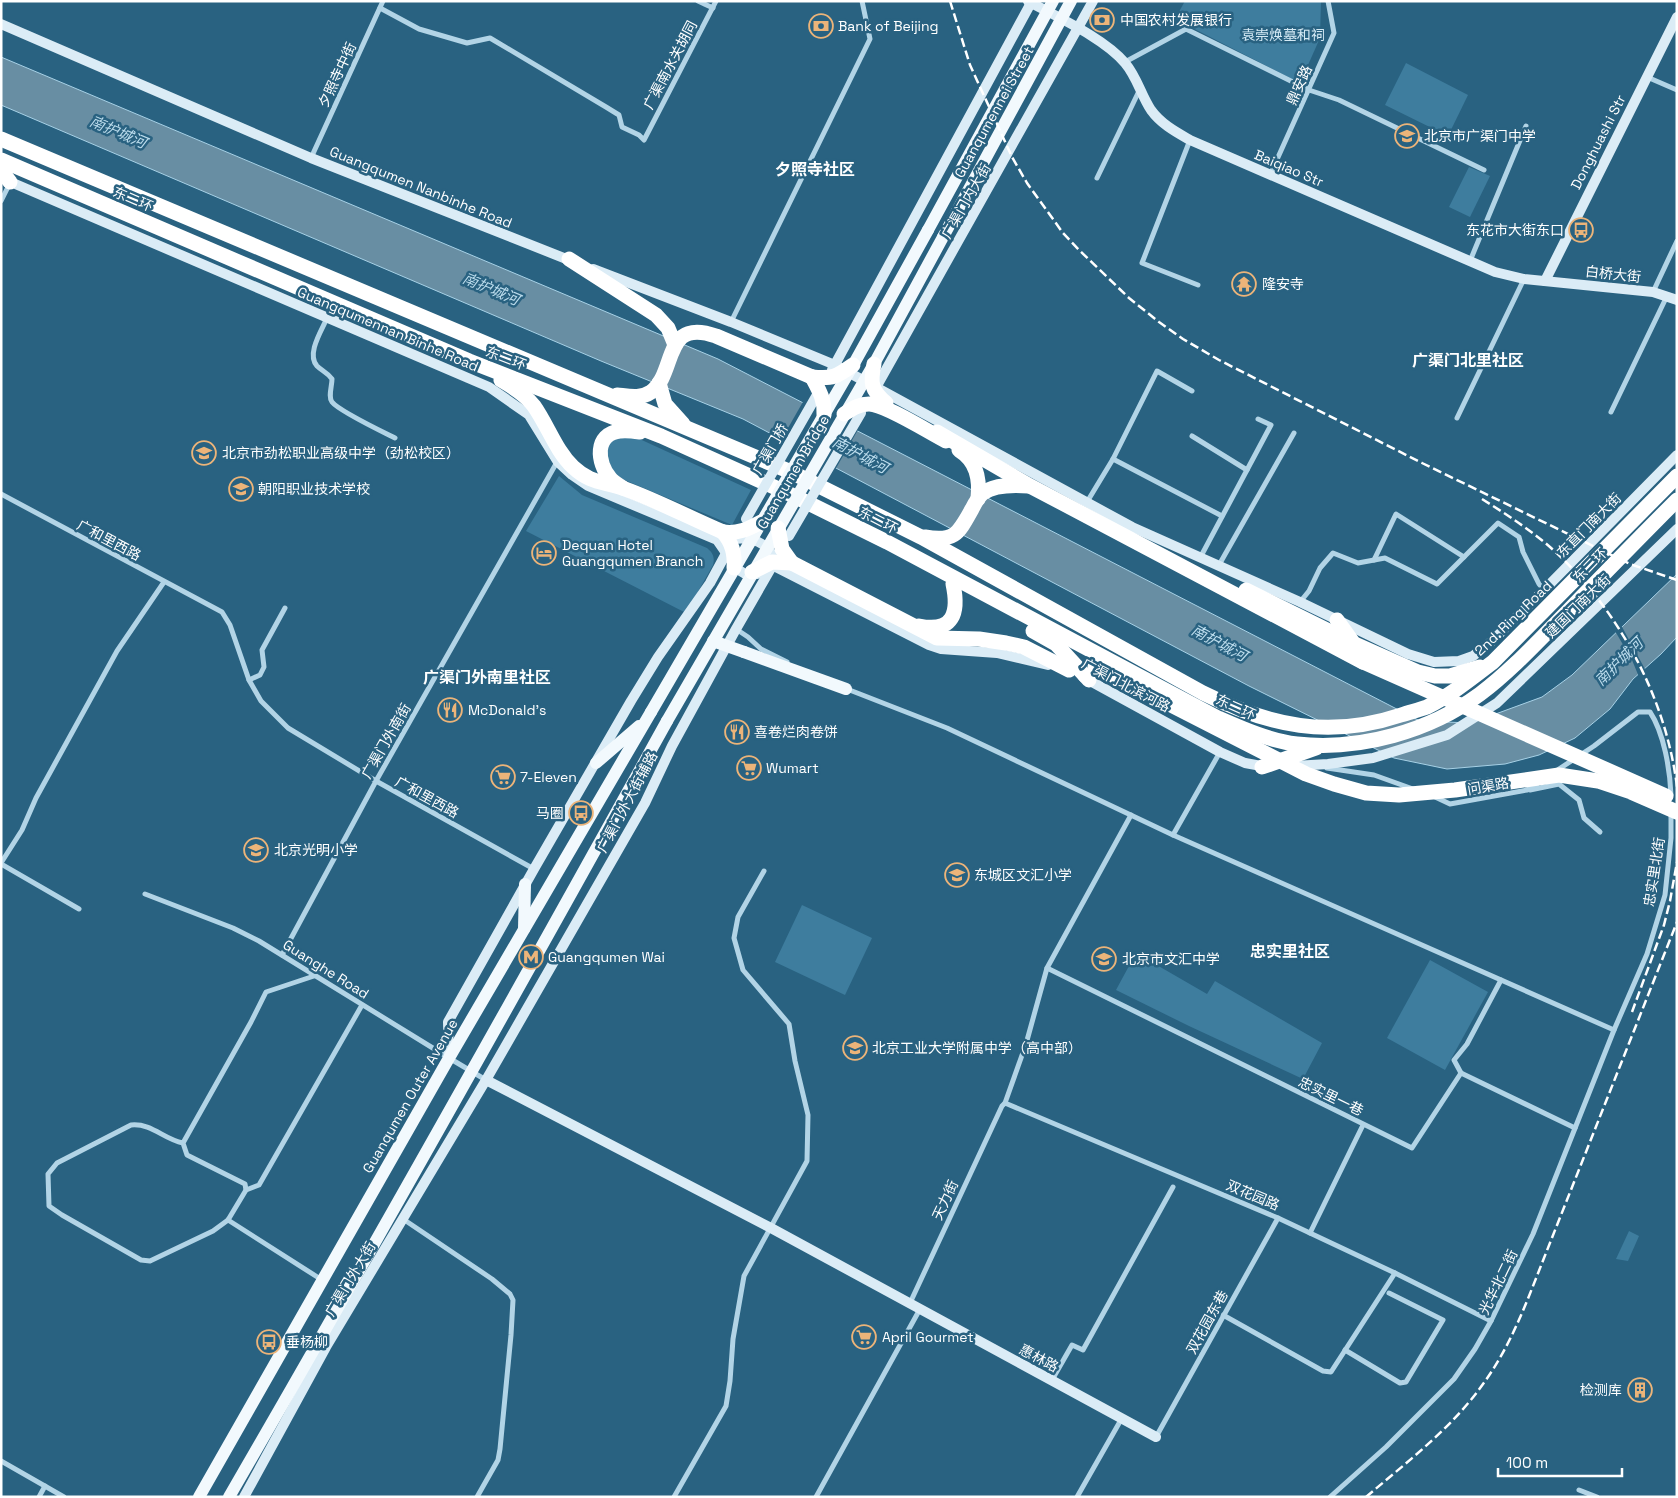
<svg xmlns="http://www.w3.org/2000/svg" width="1678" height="1498" viewBox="0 0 1678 1498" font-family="'Space Grotesk','Noto Sans SC',sans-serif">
	<rect width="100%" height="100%" fill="#296281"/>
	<g fill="#3e7d9e">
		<path d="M 1185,1 L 1321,1 L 1320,38 L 1300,83 L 1175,19 Z"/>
		<path d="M 1406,63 L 1468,95 L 1448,136 L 1385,105 Z"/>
		<path d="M 1469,167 L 1490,176 L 1470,217 L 1449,207 Z"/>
		<path d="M 633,436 L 751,490 L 732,525 L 615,476 L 604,449 L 611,440 Z"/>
		<path d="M 559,476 L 582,495 L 707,548 C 713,553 715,557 713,565 L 686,613 L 526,531 Z"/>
		<path d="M 802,905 L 872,938 L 845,995 L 775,962 Z"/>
		<path d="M 1136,953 L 1207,994 L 1215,981 L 1322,1043 L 1303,1079 L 1189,1026 L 1116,990 Z"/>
		<path d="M 1430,960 L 1488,992 L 1445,1070 L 1387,1038 Z"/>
		<path d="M 1629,1231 L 1639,1236 L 1628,1261 L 1616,1259 Z"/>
	</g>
	<path fill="#688ea3" stroke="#a7d1e6" d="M 1,57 L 718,359 L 1420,721 L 1471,723 L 1542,697 L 1572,675 L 1677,574 L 1677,637 L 1661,654 L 1633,679 L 1610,709 L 1575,738 L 1539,755 L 1505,764 L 1447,769 L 1394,758 L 1249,686 L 743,419 L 601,361 L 1,105 Z"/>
	<g fill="#296281">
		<path d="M 804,400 L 859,428 L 835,470 L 780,442 Z"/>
		<path d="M 1621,625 L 1646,671 L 1639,677 L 1632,660 L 1615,631 Z"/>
	</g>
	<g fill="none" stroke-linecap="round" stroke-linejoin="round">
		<g stroke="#b2d4e6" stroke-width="5">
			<path d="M 698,1 L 713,8"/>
			<path d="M 380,8 L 419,29 L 467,43 L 490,38 L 606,107 L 619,115 L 622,127 L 639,135 L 644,140 L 716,1"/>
			<path d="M 1125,62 L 1186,29 L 1309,90 L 1339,100 L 1484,170"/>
			<path d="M 1647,77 L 1677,90"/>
			<path d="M 1190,140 L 1142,263 L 1198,285"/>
			<path d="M 311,158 L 383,1"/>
			<path d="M 1270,175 L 1334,33 L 1328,1"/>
			<path d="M 1097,178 L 1140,89"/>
			<path d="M 1,201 L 10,183"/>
			<path d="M 1470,261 L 1526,126"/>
			<path d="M 1653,292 L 1677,241"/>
			<path d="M 327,318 C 322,330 306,354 317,366 C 322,371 327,372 332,379 C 332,386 328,397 332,402 C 339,411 383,432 395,438"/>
			<path d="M 731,322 L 870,39 L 862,1"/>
			<path d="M 1611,412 L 1667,296"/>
			<path d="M 1457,418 L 1524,279"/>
			<path d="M 1192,436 L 1247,470"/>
			<path d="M 1113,459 L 1222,516"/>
			<path d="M 1,494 L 222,612 L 230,625 L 249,680 L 261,701 L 288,728 L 376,781 L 534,869"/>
			<path d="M 1087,502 L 1113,459 L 1157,371 L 1192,391"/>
			<path d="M 1200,558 L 1271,425 L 1258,419"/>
			<path d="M 1374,560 L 1396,514 L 1464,557"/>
			<path d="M 1219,565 L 1294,433"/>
			<path d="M 1300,602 L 1309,591 L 1320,568 L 1333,553 L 1358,563 L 1385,558 L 1437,584 L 1498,523 L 1519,537 L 1523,552 L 1539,584 L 1544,590"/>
			<path d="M 736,629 L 748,637 L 761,649 L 787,662"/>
			<path d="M 249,680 L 260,675 L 264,667 L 262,650 L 285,608"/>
			<path d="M 847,689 L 947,728 L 1173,835"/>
			<path d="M 1220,752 L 1173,835 L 1614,1030"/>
			<path d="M 1327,768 L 1374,775 L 1413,789"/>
			<path d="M 1556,771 L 1594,746 L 1638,712 L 1650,712 C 1664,733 1670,770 1671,795"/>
			<path d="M 1530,790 L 1559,784 L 1579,800 L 1584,818 L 1600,832"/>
			<path d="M 1433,796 L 1450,804 L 1527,790 L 1537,784"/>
			<path d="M 1,863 L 22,830 L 36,798 L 117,651 L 164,582"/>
			<path d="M 1,864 L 79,909"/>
			<path d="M 145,894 L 233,928 L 259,941 L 449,1058 L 486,1080"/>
			<path d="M 282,955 L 376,781 L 557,462"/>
			<path d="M 1047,968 L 1412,1148 L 1461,1073 L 1575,1128"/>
			<path d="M 1461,1073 L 1454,1060 L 1467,1044 L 1501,980"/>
			<path d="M 1005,1103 L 1026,1044 L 1047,968 L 1131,815"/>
			<path d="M 183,1143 C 163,1139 152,1123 131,1125 L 57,1163 L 48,1174 L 49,1206 L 62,1215 L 141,1260 L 150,1261 L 213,1231 L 228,1220 L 246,1190 L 245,1184 L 187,1155 L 183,1143 L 251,1022 L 266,992 L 314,976"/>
			<path d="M 246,1190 L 259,1185 L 362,1005"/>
			<path d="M 403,1219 L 492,1279 L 510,1294 L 513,1300 L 511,1335 L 500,1449 L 498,1460 L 477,1497"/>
			<path d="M 228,1220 L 322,1280"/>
			<path d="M 1310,1233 L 1363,1125"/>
			<path d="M 910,1303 L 1002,1106 L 1005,1103 L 1278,1218 L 1395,1273 L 1491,1321"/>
			<path d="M 1223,1315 L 1323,1371 L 1331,1372 L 1395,1273"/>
			<path d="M 1345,1350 L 1400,1383 L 1406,1382 L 1443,1320 L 1389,1293"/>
			<path d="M 1052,1380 L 1072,1345 L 1083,1350 L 1173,1187"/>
			<path d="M 1156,1437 L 1278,1218"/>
			<path d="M 1,1461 L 64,1497"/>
			<path d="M 1579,1490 L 1597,1497"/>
			<path d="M 39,1497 L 45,1486"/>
			<path d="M 674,1497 L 726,1406 L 730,1381 L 733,1339 L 744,1276 L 807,1161 L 808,1115 L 795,1061 L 789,1024 L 743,970 L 734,938 L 738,917 L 764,871"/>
			<path d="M 816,1497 L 920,1309"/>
			<path d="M 1077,1497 L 1122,1418"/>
			<path d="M 1330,1497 L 1386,1447 L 1454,1379 L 1475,1349 L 1491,1321 L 1533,1234 L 1614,1030 L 1647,954 L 1665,895 L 1671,838 L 1671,811"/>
		</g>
		<g stroke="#dbecf6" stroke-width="10">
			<path d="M 1028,1 C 1057,17 1104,38 1125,63 C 1137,77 1141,95 1151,110 C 1161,124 1176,132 1190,140 L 1495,272 L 1524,279 L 1653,292 L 1677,300"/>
			<path d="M 1,24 L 311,158 L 574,262"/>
			<path d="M 6,180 L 489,387 L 529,415 L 558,462 L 572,475 L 588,486 L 717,540 L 737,569 L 747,575 L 757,574"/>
			<path d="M 593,269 L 731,322 L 835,365 L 1132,527 L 1300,602 L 1408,654 L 1434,662 L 1459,661 L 1473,656 L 1491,642 L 1544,590 L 1677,455"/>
			<path d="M 1545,281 L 1677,17"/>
			<path d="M 832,370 L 1032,1"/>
			<path d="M 874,391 L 1093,1"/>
			<path d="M 734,539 C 753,537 767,542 775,560"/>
			<path d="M 770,567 L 772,565 L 929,645 L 941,649 L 997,653 L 1048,665"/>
			<path d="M 1083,677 L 1220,752 L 1245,763 L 1267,767"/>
			<path d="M 1294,766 L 1328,764 L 1373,758 L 1447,735 L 1497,703 L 1677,529"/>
			<path d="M 449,1058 L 448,1022 L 534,869 L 631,701 L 658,657 L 710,583 L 729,548"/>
			<path d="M 486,1080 L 771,1228 L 1156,1437"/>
			<path d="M 244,1497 L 326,1347 L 486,1080 L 645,803 L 672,746 L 736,629 L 774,563"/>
		</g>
		<g stroke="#f2f9fd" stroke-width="12">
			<path d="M 928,230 L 1053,1"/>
			<path d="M 943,237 L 1071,1"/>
			<path d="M 744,652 L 846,689"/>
			<path d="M 596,763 L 639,726"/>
			<path d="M 524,929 L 525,884"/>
			<path d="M 199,1497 L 449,1058 L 651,712"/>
			<path d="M 229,1497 C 378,1240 523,981 667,721"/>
		</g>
		<g stroke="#fff" stroke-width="15">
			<path d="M 1,139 L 791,472 L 921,537 L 1203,693 C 1269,726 1329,739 1401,715 C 1410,712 1419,710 1427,707 C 1451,695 1472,678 1493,662 L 1677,476"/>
			<path d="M 1,160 L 469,361 L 661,436 L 794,496 L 887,542 L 1218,718 C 1243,729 1270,741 1297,744 C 1360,751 1430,731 1480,694 C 1512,670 1540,639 1568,611 C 1604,574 1640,537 1677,500"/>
			<path d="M 1,170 L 10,182"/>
			<path d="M 569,259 L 656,315 L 668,328 L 675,345"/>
			<path d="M 501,380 C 513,387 526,395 534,406 C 548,426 556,451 573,467 C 591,484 604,481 625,489 C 658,501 690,518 723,532"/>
			<path d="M 659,383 L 665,404 L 683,424"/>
			<path d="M 617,395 C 628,396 641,399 651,392 C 677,373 662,317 716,336 L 812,377"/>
			<path d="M 937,432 L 1030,486 L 1363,662"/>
			<path d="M 959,450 C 977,461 980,479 978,499"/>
			<path d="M 623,488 C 619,485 613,482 610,478 C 597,463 594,434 620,431 C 626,430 633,431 640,432"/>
			<path d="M 925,537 C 955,542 958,534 972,509 C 975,503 978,497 983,493 C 995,484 1015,485 1029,486"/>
			<path d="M 792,563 L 937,638 L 979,639 L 1006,643 L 1024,647 L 1069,670"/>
			<path d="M 1246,590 L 1355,644 L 1418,672 L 1435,676 L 1450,676 L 1480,667"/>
			<path d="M 1337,620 L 1352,641"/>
			<path d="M 919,626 C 954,633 959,612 953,584"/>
			<path d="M 1033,631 L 1056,644 L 1089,680"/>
			<path d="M 1262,767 L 1316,748"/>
		</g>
		<g stroke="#fff" stroke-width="2.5" stroke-dasharray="9 4" stroke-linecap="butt">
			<path d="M 950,1 L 970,65 L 1012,157 L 1027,183 L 1063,233 L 1079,250 L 1129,298 L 1159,322 L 1183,339 L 1219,360 L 1422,463 L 1630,564 L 1677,580"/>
			<path d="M 1482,499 C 1506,514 1529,529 1550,547 C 1618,608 1666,697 1677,787"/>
			<path d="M 1632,1012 L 1664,925 L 1670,901 L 1677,862"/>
			<path d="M 1366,1497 C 1407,1462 1452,1428 1483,1384 C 1511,1346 1527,1301 1544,1258 L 1677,922"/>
		</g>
		<g stroke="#dbecf6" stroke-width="10">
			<path d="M 746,519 L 818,393"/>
			<path d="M 789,536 L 861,413"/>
		</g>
		<g stroke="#f2f9fd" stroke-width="12">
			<path d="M 713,641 L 744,652"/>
			<path d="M 651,712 L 856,360 L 928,230"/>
			<path d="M 667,721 L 874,364 L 943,237"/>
		</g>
		<g stroke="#fff" stroke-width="15">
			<path d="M 874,364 C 870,383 871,390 886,403"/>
			<path d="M 812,377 C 833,379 836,377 853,365"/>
			<path d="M 812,377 C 819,390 825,400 824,415"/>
			<path d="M 844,414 C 852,409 859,404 869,404 C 885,404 930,433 946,441"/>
			<path d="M 778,528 L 782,549 L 792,563"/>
			<path d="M 723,532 C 738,534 748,529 761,522"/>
			<path d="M 723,532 C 732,543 735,553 734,568"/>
			<path d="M 752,572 L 772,562 L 792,563"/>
			<path d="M 1363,662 L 1666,796"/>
			<path d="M 1095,666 L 1306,774 L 1334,784 L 1366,793 L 1399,795 L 1455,790 L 1559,775 L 1598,781 L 1631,792 L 1677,812"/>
		</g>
	</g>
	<defs>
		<g id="bank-ring" transform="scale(1.25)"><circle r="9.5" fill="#296281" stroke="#ecb479" stroke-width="1.5"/><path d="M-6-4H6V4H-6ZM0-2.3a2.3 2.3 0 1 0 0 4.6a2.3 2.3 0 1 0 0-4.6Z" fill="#ecb479"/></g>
		<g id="school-ring" transform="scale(1.25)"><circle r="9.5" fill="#296281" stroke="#ecb479" stroke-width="1.5"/><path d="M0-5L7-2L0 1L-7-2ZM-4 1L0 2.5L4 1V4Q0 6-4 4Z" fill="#ecb479"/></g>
		<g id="bus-ring" transform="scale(1.25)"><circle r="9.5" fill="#296281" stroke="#ecb479" stroke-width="1.5"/><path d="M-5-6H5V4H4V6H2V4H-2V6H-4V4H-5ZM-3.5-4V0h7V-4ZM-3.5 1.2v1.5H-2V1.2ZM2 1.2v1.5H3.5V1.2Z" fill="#ecb479"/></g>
		<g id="temple-ring" transform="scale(1.25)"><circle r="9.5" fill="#296281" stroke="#ecb479" stroke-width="1.5"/><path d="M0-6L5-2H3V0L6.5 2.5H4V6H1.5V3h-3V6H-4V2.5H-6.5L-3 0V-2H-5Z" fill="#ecb479"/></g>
		<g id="hotel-ring" transform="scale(1.25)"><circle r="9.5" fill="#296281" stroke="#ecb479" stroke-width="1.5"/><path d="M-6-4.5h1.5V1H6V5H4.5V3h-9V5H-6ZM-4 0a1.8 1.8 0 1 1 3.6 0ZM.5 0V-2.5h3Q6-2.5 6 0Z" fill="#ecb479"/></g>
		<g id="restaurant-ring" transform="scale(1.25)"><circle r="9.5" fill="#296281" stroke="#ecb479" stroke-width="1.5"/><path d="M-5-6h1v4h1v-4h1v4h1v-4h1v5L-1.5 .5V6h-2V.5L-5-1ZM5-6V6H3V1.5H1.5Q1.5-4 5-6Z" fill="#ecb479"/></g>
		<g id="supermarket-ring" transform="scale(1.25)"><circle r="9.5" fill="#296281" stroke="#ecb479" stroke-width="1.5"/><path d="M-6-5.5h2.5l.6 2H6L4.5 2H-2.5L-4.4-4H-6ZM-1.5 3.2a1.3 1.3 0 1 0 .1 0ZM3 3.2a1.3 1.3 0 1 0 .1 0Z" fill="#ecb479"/></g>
		<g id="metro-ring" transform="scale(1.25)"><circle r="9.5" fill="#296281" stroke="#ecb479" stroke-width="1.5"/><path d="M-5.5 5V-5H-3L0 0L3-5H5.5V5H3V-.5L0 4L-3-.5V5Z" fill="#ecb479"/></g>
		<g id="building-ring" transform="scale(1.25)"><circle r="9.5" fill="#296281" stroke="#ecb479" stroke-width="1.5"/><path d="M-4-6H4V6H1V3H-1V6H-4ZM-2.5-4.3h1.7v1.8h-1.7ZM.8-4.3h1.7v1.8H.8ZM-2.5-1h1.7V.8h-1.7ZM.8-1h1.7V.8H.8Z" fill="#ecb479"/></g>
	</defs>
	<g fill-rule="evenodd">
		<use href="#bank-ring" x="1102" y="20"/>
		<use href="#bank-ring" x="821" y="26"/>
		<use href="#school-ring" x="1407" y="136"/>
		<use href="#bus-ring" x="1581" y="230"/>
		<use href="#temple-ring" x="1244" y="284"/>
		<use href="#school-ring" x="204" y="453"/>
		<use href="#school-ring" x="241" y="489"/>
		<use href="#hotel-ring" x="544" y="553"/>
		<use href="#restaurant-ring" x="450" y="710"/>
		<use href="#restaurant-ring" x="737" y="732"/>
		<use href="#supermarket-ring" x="749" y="768"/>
		<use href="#supermarket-ring" x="503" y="777"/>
		<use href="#bus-ring" x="581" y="813"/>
		<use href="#school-ring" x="256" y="850"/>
		<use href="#school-ring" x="957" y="875"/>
		<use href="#metro-ring" x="531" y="957"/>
		<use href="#school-ring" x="1104" y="959"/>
		<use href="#school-ring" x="855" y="1048"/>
		<use href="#supermarket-ring" x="864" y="1337"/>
		<use href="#bus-ring" x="269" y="1342"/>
		<use href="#building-ring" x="1640" y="1390"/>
	</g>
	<g text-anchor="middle" stroke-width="5" stroke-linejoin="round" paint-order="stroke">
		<g font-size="14" fill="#fff" stroke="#296281" text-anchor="start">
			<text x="1120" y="25">中国农村发展银行</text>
			<text x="838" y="31">Bank of Beijing</text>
			<text x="1424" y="141">北京市广渠门中学</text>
			<text x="1564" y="235" text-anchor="end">东花市大街东口</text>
			<text x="1262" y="289">隆安寺</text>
			<text x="222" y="458">北京市劲松职业高级中学（劲松校区）</text>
			<text x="258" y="494">朝阳职业技术学校</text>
			<text x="562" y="550">Dequan Hotel<tspan x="562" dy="16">Guangqumen Branch</tspan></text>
			<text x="468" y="715">McDonald's</text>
			<text x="754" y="737">喜卷烂肉卷饼</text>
			<text x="766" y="773">Wumart</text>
			<text x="520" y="782">7-Eleven</text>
			<text x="564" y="818" text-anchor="end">马圈</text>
			<text x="274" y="855">北京光明小学</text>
			<text x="974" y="880">东城区文汇小学</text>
			<text x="548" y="962">Guangqumen Wai</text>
			<text x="1122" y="964">北京市文汇中学</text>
			<text x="872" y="1053">北京工业大学附属中学（高中部）</text>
			<text x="882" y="1342">April Gourmet</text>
			<text x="286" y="1347">垂杨柳</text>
			<text x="1622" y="1395" text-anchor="end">检测库</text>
		</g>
		<g font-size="14" fill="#d5eaf5" stroke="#296281">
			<text x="1283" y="40">袁崇焕墓和祠</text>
		</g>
		<g font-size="14" fill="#fff" stroke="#296281">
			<text transform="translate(670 65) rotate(-62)" y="5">广渠南水关胡同</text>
			<text transform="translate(337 75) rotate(-65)" y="5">夕照寺中街</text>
			<text transform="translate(1299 85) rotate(-66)" y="5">鼎安路</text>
			<text transform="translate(994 112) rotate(-61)" y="5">Guanqumennei Street</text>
			<text transform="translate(1598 142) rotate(-63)" y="5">Donghuashi Str</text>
			<text transform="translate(1289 168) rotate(23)" y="5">Baiqiao Str</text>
			<text transform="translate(421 187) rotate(22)" y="5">Guangqumen Nanbinhe Road</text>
			<text transform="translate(133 199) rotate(23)" y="5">东二环</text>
			<text transform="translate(966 201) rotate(-60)" y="5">广渠门内大街</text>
			<text transform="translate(1613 274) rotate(6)" y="5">白桥大街</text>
			<text transform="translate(388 329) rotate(23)" y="5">Guangqumennan Binhe Road</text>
			<text transform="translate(506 358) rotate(21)" y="5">东二环</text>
			<text transform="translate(770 449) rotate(-60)" y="5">广渠门桥</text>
			<text transform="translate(793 472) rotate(-60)" y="5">Guanqumen Bridge</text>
			<text transform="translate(878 520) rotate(27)" y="5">东二环</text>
			<text transform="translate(1589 525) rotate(-45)" y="5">东直门南大街</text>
			<text transform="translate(109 540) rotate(28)" y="5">广和里西路</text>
			<text transform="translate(1590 565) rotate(-46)" y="5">东二环</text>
			<text transform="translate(1578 606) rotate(-44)" y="5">建国门南大街</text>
			<text transform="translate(1513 618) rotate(-44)" y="5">2nd. Ring Road</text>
			<text transform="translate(1126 685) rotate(28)" y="5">广渠门北滨河路</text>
			<text transform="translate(1236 707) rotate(24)" y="5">东二环</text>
			<text transform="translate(386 741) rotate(-60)" y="5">广渠门外南街</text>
			<text transform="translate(1488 786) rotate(-10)" y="5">问渠路</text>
			<text transform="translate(427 797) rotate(29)" y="5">广和里西路</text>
			<text transform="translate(627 802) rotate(-62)" y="5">广渠门外大街辅路</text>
			<text transform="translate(1654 872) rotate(-81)" y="5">忠实里北街</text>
			<text transform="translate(326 969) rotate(32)" y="5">Guanghe Road</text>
			<text transform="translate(410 1096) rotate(-60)" y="5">Guanqumen Outer Avenue</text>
			<text transform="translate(1331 1096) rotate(26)" y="5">忠实里一巷</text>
			<text transform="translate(1253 1195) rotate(23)" y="5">双花园路</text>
			<text transform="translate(945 1200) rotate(-65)" y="5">天力街</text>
			<text transform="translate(350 1279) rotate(-59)" y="5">广渠门外大街</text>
			<text transform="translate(1498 1282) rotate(-64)" y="5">光华北二街</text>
			<text transform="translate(1207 1322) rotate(-61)" y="5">双花园东巷</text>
			<text transform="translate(1039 1358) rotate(28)" y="5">惠林路</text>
		</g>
		<g font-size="15" font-style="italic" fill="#bddded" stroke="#296281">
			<text transform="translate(118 132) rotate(23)" y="5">南护城河</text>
			<text transform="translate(491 289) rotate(23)" y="5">南护城河</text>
			<text transform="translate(860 455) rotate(28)" y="5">南护城河</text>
			<text transform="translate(1219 643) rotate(28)" y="5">南护城河</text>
			<text transform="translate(1619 662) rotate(-45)" y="5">南护城河</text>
		</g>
		<g font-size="16" font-weight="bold" fill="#fff" stroke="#296281">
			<text x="815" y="175">夕照寺社区</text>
			<text x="1468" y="366">广渠门北里社区</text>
			<text x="487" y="683">广渠门外南里社区</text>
			<text x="1290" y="957">忠实里社区</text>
		</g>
	</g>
	<rect width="1678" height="1498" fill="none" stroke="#ffffff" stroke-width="5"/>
	<path d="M1498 1468v8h124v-8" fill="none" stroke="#ffffff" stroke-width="2.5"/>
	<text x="1506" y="1468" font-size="15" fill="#ffffff" stroke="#296281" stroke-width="4" paint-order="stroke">100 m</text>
</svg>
